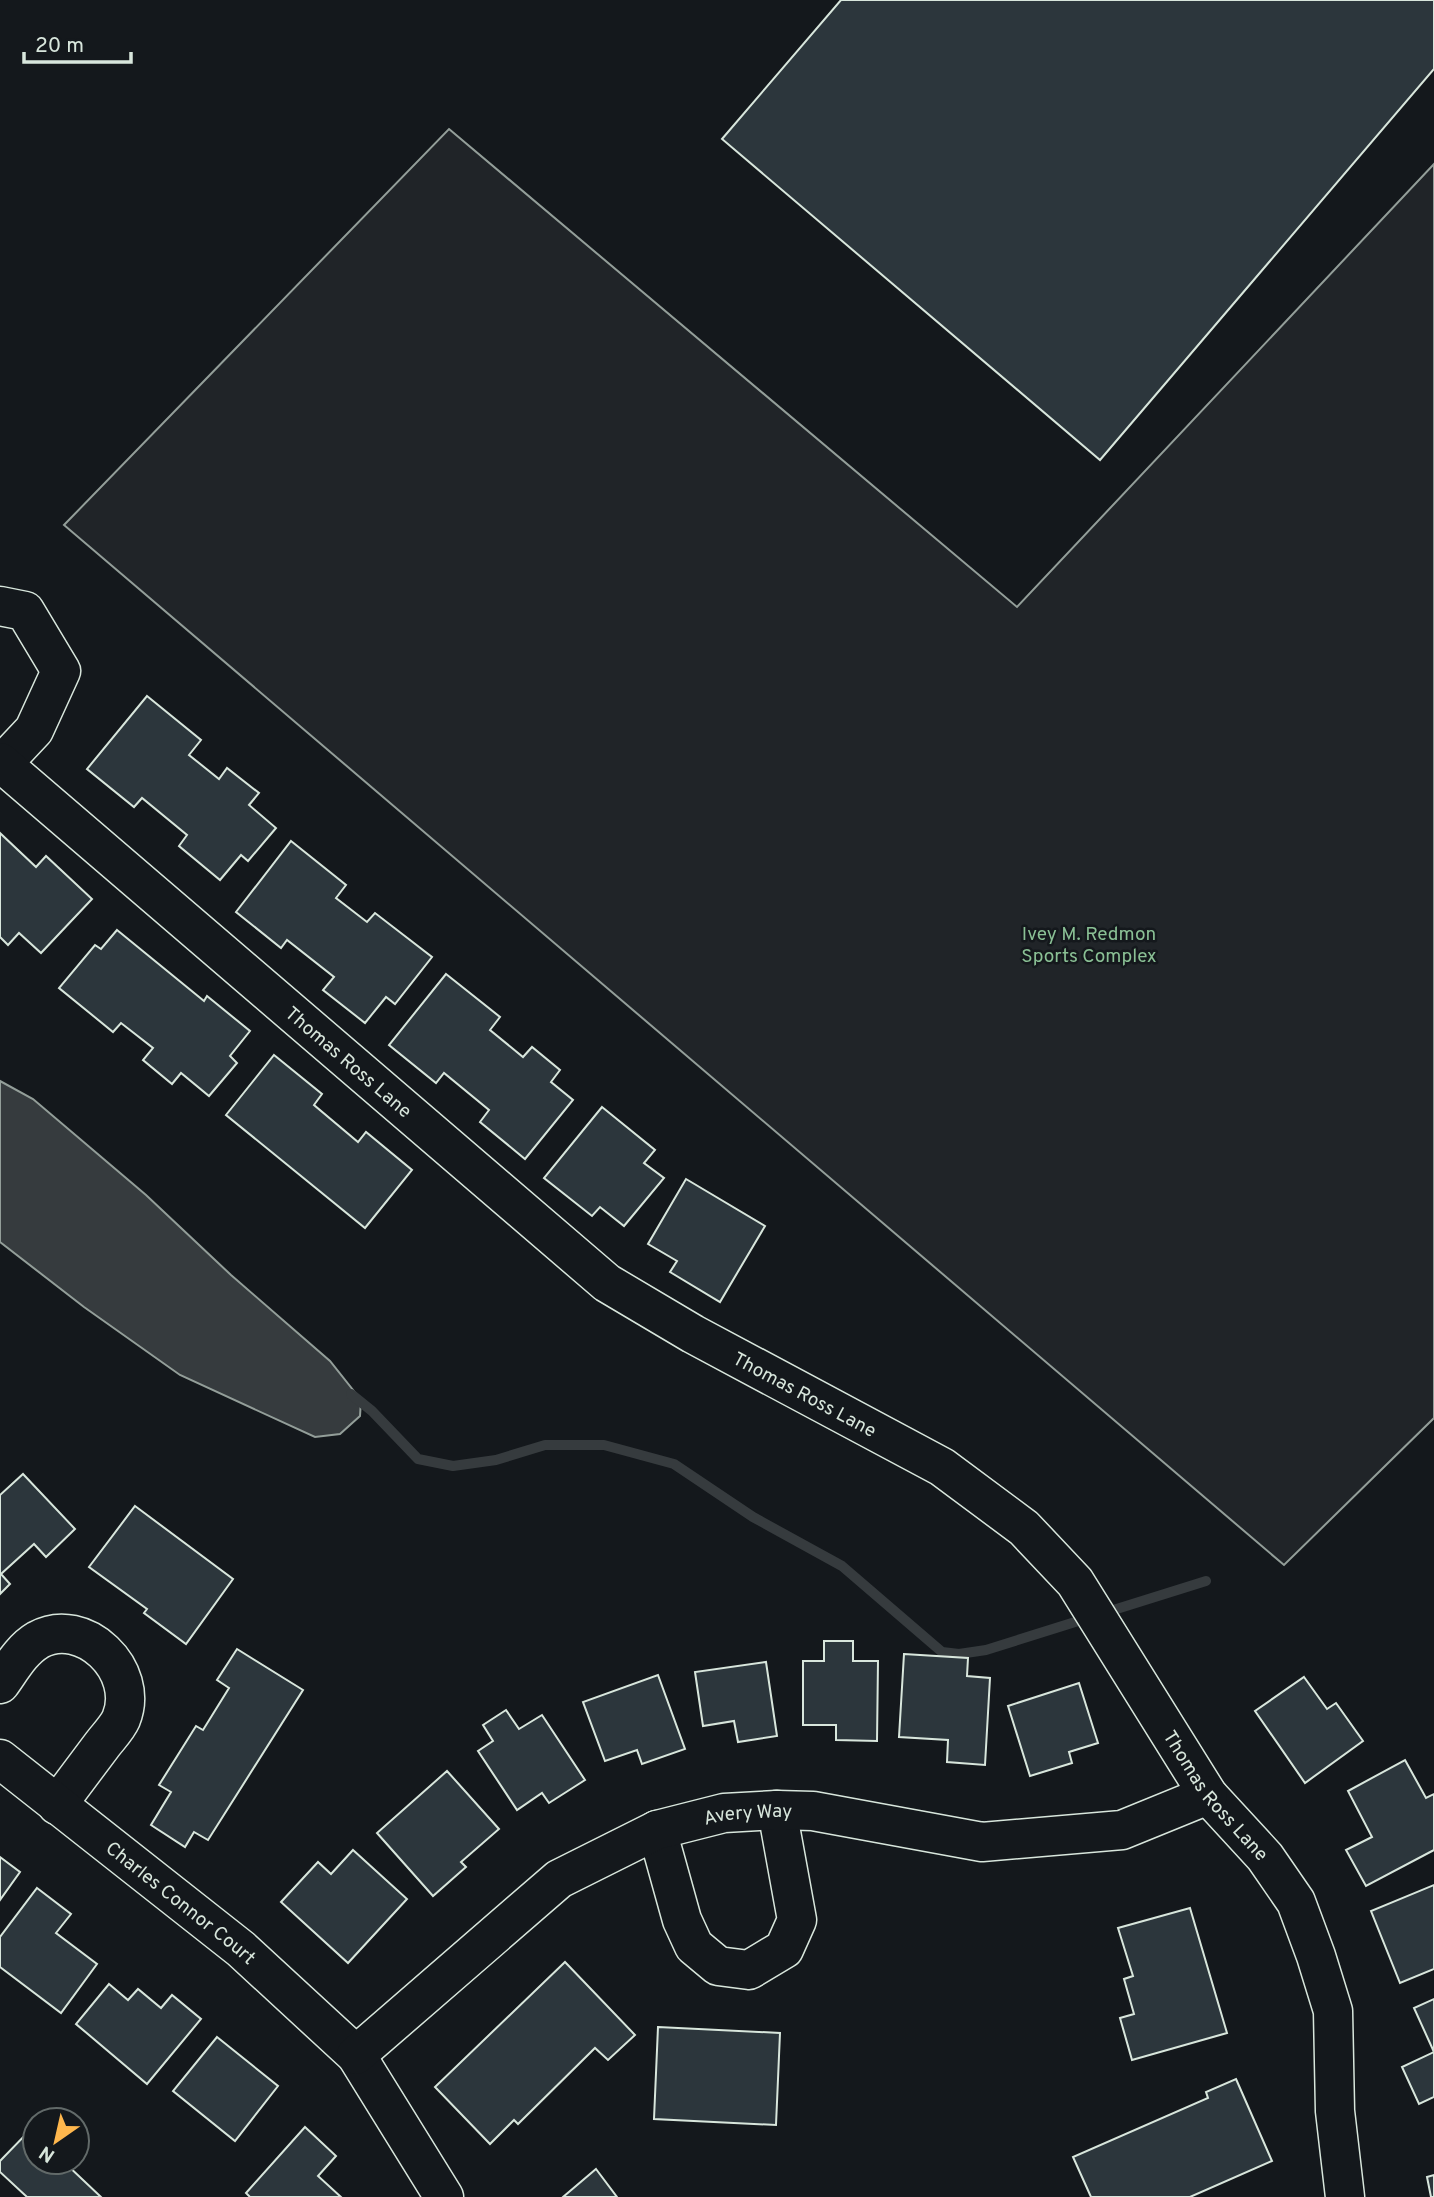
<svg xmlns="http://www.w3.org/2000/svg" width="1434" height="2197" viewBox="0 0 1434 2197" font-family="Overpass,sans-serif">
	<rect width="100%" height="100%" fill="#14181c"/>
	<path fill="#202428" stroke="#939e99" stroke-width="2" d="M 449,129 L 1017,607 L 1434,164 L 1434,1418 L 1284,1565 L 64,525 Z"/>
	<path fill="#363b3e" stroke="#939e99" stroke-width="2" d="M 0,1081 L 33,1099 L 146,1195 L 231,1275 L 330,1361 L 361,1400 L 360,1416 L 340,1434 L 315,1437 L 180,1375 L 84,1307 L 0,1242 Z"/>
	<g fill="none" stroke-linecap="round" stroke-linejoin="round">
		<path stroke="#363b3e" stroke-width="10" d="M 351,1394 L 372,1411 L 418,1459 L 453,1466 L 496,1460 L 545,1445 L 604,1445 L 674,1464 L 753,1517 L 842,1566 L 942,1652 L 959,1654 L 986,1650 L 1206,1581"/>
	</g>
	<g fill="#2c363c" stroke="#d8e6dc" stroke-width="2">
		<path d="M 841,0 L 1434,0 L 1434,69 L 1100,460 L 722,139 Z"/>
		<path d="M 147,696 L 201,740 L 189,755 L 219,779 L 227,768 L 259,793 L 249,805 L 276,828 L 248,861 L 241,855 L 220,880 L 179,846 L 187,835 L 142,798 L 134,807 L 87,769 Z"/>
		<path d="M 0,833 L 36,867 L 46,856 L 92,899 L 41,953 L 19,933 L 8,945 L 0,937 Z"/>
		<path d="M 291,841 L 346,885 L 336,898 L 367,922 L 375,913 L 432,957 L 395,1004 L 386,997 L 365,1023 L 323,990 L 334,977 L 287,940 L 281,948 L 236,912 Z"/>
		<path d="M 117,930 L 204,1001 L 207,996 L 250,1031 L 230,1056 L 237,1063 L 209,1096 L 181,1073 L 172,1084 L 143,1060 L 153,1048 L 121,1023 L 113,1032 L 59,988 L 95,945 L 101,949 Z"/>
		<path d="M 446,974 L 500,1017 L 490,1030 L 523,1057 L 532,1047 L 560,1070 L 551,1082 L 573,1100 L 525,1159 L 480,1122 L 489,1110 L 444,1073 L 436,1083 L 389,1045 Z"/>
		<path d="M 274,1055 L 322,1094 L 314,1105 L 358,1142 L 366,1132 L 412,1170 L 365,1228 L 226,1115 Z"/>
		<path d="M 602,1107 L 655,1150 L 644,1163 L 664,1178 L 624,1226 L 600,1207 L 592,1216 L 544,1178 Z"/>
		<path d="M 686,1179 L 765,1226 L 720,1302 L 670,1272 L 677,1261 L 648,1244 Z"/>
		<path d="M 23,1474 L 75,1529 L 46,1557 L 34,1544 L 1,1574 L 10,1584 L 0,1594 L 0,1495 Z"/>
		<path d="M 135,1506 L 233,1579 L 186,1644 L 144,1613 L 147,1609 L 89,1567 Z"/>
		<path d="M 824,1641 L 853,1641 L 853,1661 L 878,1661 L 877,1741 L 836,1740 L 836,1725 L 803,1725 L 803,1661 L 824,1661 Z"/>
		<path d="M 237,1649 L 303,1690 L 208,1840 L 194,1832 L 185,1847 L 151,1825 L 171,1792 L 159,1785 L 196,1726 L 203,1730 L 229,1688 L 217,1680 Z"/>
		<path d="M 904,1654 L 968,1658 L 967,1676 L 990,1678 L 985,1765 L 947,1762 L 948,1740 L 899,1737 Z"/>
		<path d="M 766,1662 L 777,1736 L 738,1742 L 734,1721 L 703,1726 L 695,1672 Z"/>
		<path d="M 658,1675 L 685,1749 L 642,1764 L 637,1750 L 605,1761 L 583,1702 Z"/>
		<path d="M 1304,1677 L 1327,1709 L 1336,1703 L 1363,1741 L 1305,1783 L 1255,1711 Z"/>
		<path d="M 1079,1683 L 1098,1743 L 1069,1752 L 1072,1763 L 1030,1776 L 1008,1706 Z"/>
		<path d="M 506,1710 L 519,1729 L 542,1715 L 585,1780 L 549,1803 L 542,1793 L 517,1810 L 478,1751 L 493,1741 L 483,1725 Z"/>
		<path d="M 1405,1760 L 1426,1798 L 1434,1794 L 1434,1850 L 1366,1886 L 1346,1850 L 1372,1837 L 1348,1791 Z"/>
		<path d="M 447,1771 L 499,1829 L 461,1862 L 466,1867 L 433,1896 L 377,1833 Z"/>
		<path d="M 353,1850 L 407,1899 L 348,1963 L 281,1902 L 318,1862 L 331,1874 Z"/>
		<path d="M 0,1857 L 20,1872 L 0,1900 Z"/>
		<path d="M 1434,1885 L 1434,1969 L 1400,1983 L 1371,1911 Z"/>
		<path d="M 37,1888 L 71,1914 L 56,1933 L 97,1964 L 61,2013 L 0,1967 L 0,1937 Z"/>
		<path d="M 1190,1908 L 1227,2033 L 1132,2060 L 1120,2018 L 1134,2014 L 1124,1979 L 1133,1976 L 1118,1928 Z"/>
		<path d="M 565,1962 L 635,2035 L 608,2060 L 595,2048 L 518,2124 L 514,2120 L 490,2144 L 435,2087 Z"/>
		<path d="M 109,1984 L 128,2000 L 138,1989 L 161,2008 L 172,1995 L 201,2019 L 147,2084 L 76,2024 Z"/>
		<path d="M 1434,1999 L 1434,2052 L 1414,2008 Z"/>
		<path d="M 658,2027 L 780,2033 L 776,2125 L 654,2119 Z"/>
		<path d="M 217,2037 L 278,2086 L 235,2141 L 173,2091 Z"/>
		<path d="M 1434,2052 L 1434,2097 L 1419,2104 L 1402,2067 Z"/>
		<path d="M 1236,2079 L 1272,2161 L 1190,2197 L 1091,2197 L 1073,2157 L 1208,2098 L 1206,2092 Z"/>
		<path d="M 305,2127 L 336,2156 L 318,2176 L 341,2197 L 250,2197 L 246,2193 Z"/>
		<path d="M 30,2130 L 35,2134 L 35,2162 L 64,2162 L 101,2197 L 27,2197 L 0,2172 L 0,2161 Z"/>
		<path d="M 596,2169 L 617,2197 L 563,2197 Z"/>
		<path d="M 1434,2175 L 1434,2197 L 1431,2197 L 1427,2177 Z"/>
	</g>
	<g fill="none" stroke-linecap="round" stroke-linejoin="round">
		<g stroke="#d8e6dc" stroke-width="41">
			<g id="minor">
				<path d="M 0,606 L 25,611 L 61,671 L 34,730 L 2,764"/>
				<path id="s1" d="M 0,762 L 607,1283 L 693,1334 L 942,1467 L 1024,1528 L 1075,1582 L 1208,1795 L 1265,1857 L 1296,1902 L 1316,1956 L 1333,2011 L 1335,2111 L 1345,2197"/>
				<path d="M 0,1684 C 11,1669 21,1650 38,1640 C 83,1615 141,1670 121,1719 C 117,1728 108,1737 102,1745 C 87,1765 72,1785 57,1805"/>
				<path id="s2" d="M 0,1759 L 241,1949 L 356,2055 L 444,2197"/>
				<path d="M 657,1830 L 682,1920 L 694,1946 L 718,1966 L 749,1970 L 784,1949 L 797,1920 L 777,1810"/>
				<path id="s3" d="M 356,2055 L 559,1879 L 657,1830 L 724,1813 L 777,1810 L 813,1811 L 982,1842 L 1122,1830 L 1208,1795"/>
			</g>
		</g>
		<use href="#minor" stroke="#14181c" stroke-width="38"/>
	</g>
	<g text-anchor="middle" stroke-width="5" stroke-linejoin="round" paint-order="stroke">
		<g font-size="19" fill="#8ac095" stroke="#14181c">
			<text x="1089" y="940">Ivey M. Redmon<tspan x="1089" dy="22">Sports Complex</tspan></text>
		</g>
		<g font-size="19" fill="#d8e6dc" stroke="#14181c">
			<text dy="7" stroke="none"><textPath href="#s1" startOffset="460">Thomas Ross Lane</textPath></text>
			<text dy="7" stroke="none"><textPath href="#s1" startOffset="1027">Thomas Ross Lane</textPath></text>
			<text dy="7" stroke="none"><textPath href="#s1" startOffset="1615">Thomas Ross Lane</textPath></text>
			<text dy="7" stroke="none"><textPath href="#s3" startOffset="471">Avery Way</textPath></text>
			<text dy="7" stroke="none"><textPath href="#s2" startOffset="231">Charles Connor Court</textPath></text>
		</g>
	</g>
	<g transform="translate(56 2141) rotate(214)"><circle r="33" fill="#14181c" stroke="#626a69" stroke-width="2"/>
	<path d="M0-5L12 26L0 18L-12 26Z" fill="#ffb74d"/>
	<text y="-10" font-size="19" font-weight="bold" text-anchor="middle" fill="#d8e6dc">N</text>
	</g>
	<path d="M24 52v10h107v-10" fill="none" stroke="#d8e6dc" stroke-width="3.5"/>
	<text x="35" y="52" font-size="21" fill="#d8e6dc" stroke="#14181c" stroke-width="5" paint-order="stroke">20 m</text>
</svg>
